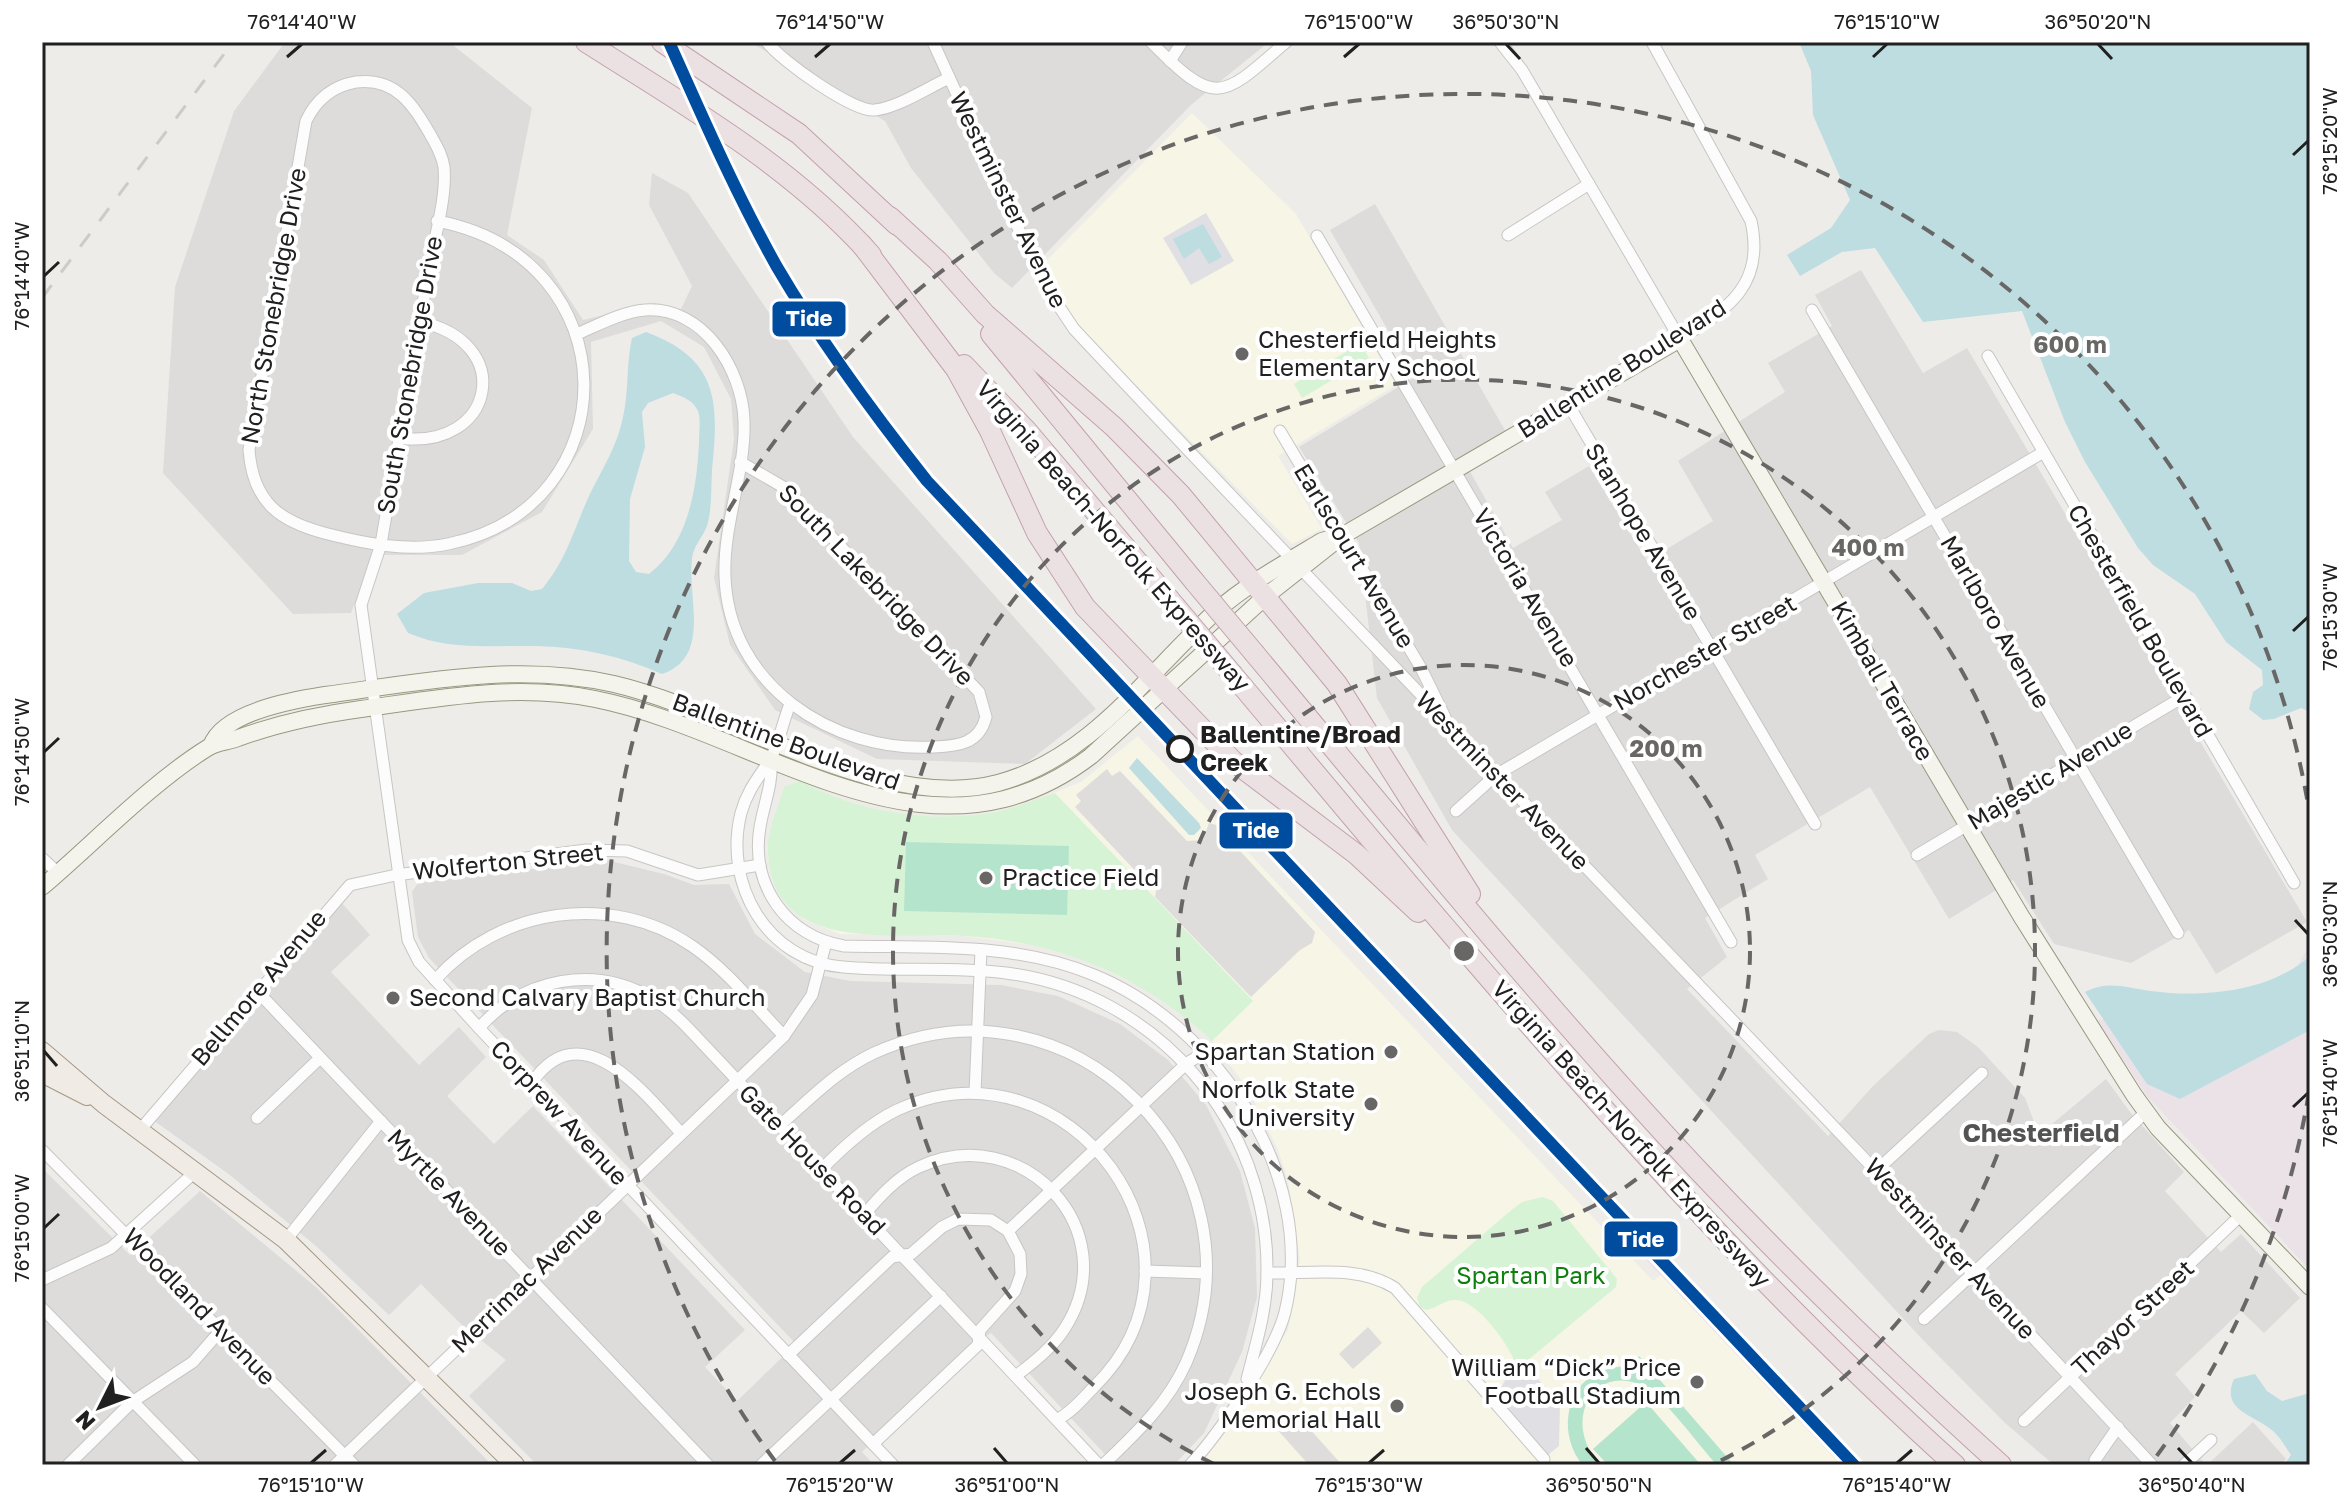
<svg xmlns="http://www.w3.org/2000/svg" width="2352" height="1507" viewBox="0 0 2352 1507" font-family="'Golos Text',sans-serif">
	<rect width="100%" height="100%" fill="#eeece9"/>
	<g fill="#dddcda">
		<path d="M 285,42 L 449,42 L 532,108 L 507,235 L 544,260 L 583,320 L 654,303 L 681,309 L 692,286 L 649,205 L 652,173 L 688,193 L 853,437 L 1096,709 L 1025,764 L 877,759 L 775,710 L 730,645 L 714,578 L 734,439 L 731,399 L 704,347 L 661,321 L 591,342 L 593,429 L 542,512 L 462,555 L 373,555 L 351,613 L 293,614 L 163,473 L 175,287 L 234,111 Z"/>
		<path d="M 750,42 L 1269,42 L 1192,104 L 1012,288 L 994,273 L 911,168 L 885,121 Z"/>
		<path d="M 1375,204 L 1506,432 L 1463,459 L 1513,548 L 1562,520 L 1545,492 L 1589,466 L 1647,561 L 1713,521 L 1678,461 L 1785,392 L 1768,363 L 1832,326 L 1815,295 L 1861,270 L 1923,373 L 1967,348 L 2307,922 L 2216,974 L 2189,930 L 2131,963 L 2054,944 L 2013,880 L 1949,919 L 1870,787 L 1755,855 L 1768,879 L 1705,918 L 1727,957 L 1687,989 L 1828,1136 L 1873,1086 L 1929,1034 L 1939,1030 L 1957,1032 L 1979,1048 L 2025,1098 L 2036,1127 L 2046,1129 L 2106,1079 L 2130,1112 L 2184,1172 L 2165,1191 L 2221,1252 L 2241,1234 L 2300,1298 L 2264,1333 L 2241,1311 L 2175,1374 L 2195,1397 L 2170,1423 L 2206,1465 L 2054,1465 L 2005,1423 L 1923,1340 L 1452,830 L 1377,698 L 1359,543 L 1299,447 L 1415,377 L 1330,230 Z"/>
		<path d="M 606,860 L 664,874 L 694,885 L 729,884 L 755,934 L 805,972 L 850,981 L 1001,985 L 1058,996 L 1120,1024 L 1168,1060 L 1206,1105 L 1240,1171 L 1255,1228 L 1257,1297 L 1242,1352 L 1204,1433 L 1174,1465 L 1115,1465 L 991,1333 L 968,1348 L 862,1452 L 874,1465 L 537,1465 L 469,1396 L 506,1360 L 462,1325 L 421,1284 L 389,1315 L 316,1246 L 230,1175 L 153,1120 L 341,902 L 370,935 L 331,972 L 419,1065 L 459,1027 L 486,1057 L 447,1096 L 494,1144 L 533,1106 L 745,1330 L 705,1367 L 737,1401 L 796,1344 L 429,958 L 418,937 L 412,892 L 418,883 Z"/>
		<path d="M 42,1168 L 130,1255 L 200,1191 L 317,1288 L 492,1465 L 42,1465 Z"/>
		<path d="M 2253,1422 L 2286,1459 L 2280,1465 L 2207,1465 Z"/>
	</g>
	<g fill="#ebe2e8">
		<path d="M 2310,945 L 2310,1270 L 2147,1096 L 2096,1020 L 2280,994 Z"/>
		<path d="M 1628,1214 L 1861,1465 L 1840,1465 L 1615,1227 Z"/>
	</g>
	<g fill="#f7f5e5">
		<path d="M 1192,113 L 1296,214 L 1396,385 L 1278,456 L 1322,529 L 1292,544 L 1075,323 L 1052,287 L 1046,261 Z"/>
		<path d="M 1138,736 L 1653,1281 L 1661,1275 L 1841,1465 L 1196,1465 L 1288,1330 L 1300,1260 L 1288,1180 L 1278,1150 L 1248,1089 L 1212,1041 L 1184,1016 L 1147,990 L 1086,960 L 1033,945 L 965,936 L 840,934 L 805,920 L 785,900 L 777,885 L 768,847 L 784,787 L 891,813 L 925,818 L 980,816 L 1020,806 L 1081,782 Z"/>
	</g>
	<g fill="#d7f3d5">
		<path d="M 1360,343 L 1369,358 L 1302,398 L 1294,384 Z"/>
		<path d="M 800,781 C 855,811 923,822 984,814 C 1008,811 1032,800 1055,793 L 1253,1001 L 1212,1041 C 1159,991 1097,959 1026,944 C 1007,940 985,937 965,936 C 894,932 766,957 768,845 C 769,825 779,806 784,787 Z"/>
		<path d="M 1543,1197 L 1553,1201 L 1609,1269 L 1617,1279 L 1616,1287 L 1522,1365 L 1516,1365 C 1511,1347 1477,1300 1456,1300 C 1446,1299 1437,1308 1426,1310 L 1420,1307 L 1417,1298 L 1422,1287 L 1509,1212 L 1522,1202 Z"/>
	</g>
	<g fill="#b5e4cc">
		<path d="M 906,842 L 1069,846 L 1067,915 L 904,911 Z"/>
		<path d="M 1639,1356 L 1734,1465 L 1717,1465 C 1701,1448 1663,1396 1645,1387 C 1595,1361 1560,1420 1600,1465 L 1583,1465 C 1559,1438 1563,1388 1599,1372 C 1617,1364 1623,1371 1639,1356 Z"/>
		<path d="M 1646,1402 L 1701,1465 L 1608,1465 L 1593,1449 Z"/>
	</g>
	<g fill="#dedddc">
		<path d="M 1107,769 L 1112,776 L 1120,771 L 1187,841 L 1203,840 L 1209,823 L 1216,825 L 1315,932 L 1312,943 L 1300,950 L 1251,997 L 1155,897 L 1157,886 L 1151,875 L 1145,881 L 1075,807 L 1081,801 L 1076,795 Z"/>
		<path d="M 1368,1327 L 1382,1343 L 1353,1369 L 1339,1354 Z"/>
		<path d="M 1299,1417 L 1342,1465 L 1309,1465 L 1275,1427 L 1285,1418 L 1291,1424 Z"/>
	</g>
	<g fill="#e0dfe3">
		<path d="M 1206,213 L 1234,261 L 1191,285 L 1163,238 Z"/>
		<path d="M 1514,1365 L 1522,1365 L 1523,1376 L 1538,1379 L 1560,1404 L 1559,1446 L 1548,1455 L 1500,1401 L 1500,1389 Z"/>
	</g>
	<g fill="#bddde1" fill-rule="evenodd">
		<path d="M 1799,42 L 2310,42 L 2310,712 L 2301,708 L 2274,719 L 2263,720 L 2249,709 L 2253,692 L 2263,685 L 2262,670 L 2226,642 L 2195,594 L 2153,565 L 2138,548 L 2085,462 L 2065,422 L 2022,311 L 1923,322 L 1875,248 L 1842,252 L 1800,276 L 1787,255 L 1831,228 L 1850,200 L 1813,115 L 1811,71 Z"/>
		<path d="M 1203,224 L 1222,257 L 1209,264 L 1199,248 L 1184,259 L 1173,239 Z"/>
		<path d="M 646,332 C 719,359 719,402 712,470 C 711,488 712,509 707,526 C 703,537 693,546 692,559 C 687,597 712,657 662,674 C 622,656 580,647 536,646 C 492,645 450,651 408,633 L 397,614 L 424,593 L 478,583 L 512,583 L 531,591 L 542,589 C 567,559 573,531 589,496 C 602,469 617,447 623,417 C 629,391 626,364 632,338 ZM 673,393 C 683,397 693,400 698,411 C 701,419 699,433 699,442 C 697,489 688,544 649,574 L 636,572 L 629,561 L 630,499 L 645,447 L 642,412 L 648,403 Z"/>
		<path d="M 1137,758 L 1199,823 L 1201,828 L 1194,835 L 1189,835 L 1129,768 Z"/>
		<path d="M 2310,956 L 2310,1030 L 2180,1099 L 2147,1084 L 2085,992 C 2109,980 2126,988 2151,991 C 2203,998 2270,992 2310,956 Z"/>
		<path d="M 2255,1374 L 2267,1391 L 2282,1401 L 2310,1393 L 2310,1465 L 2284,1465 L 2291,1455 C 2286,1448 2282,1440 2276,1434 C 2259,1415 2219,1413 2234,1379 Z"/>
	</g>
	<g fill="none" stroke-linecap="round" stroke-linejoin="round">
		<g stroke="#c7c6c5" stroke-width="13">
			<g id="street">
				<path d="M 767,42 C 780,60 854,113 875,110 C 899,107 927,88 949,78"/>
				<path d="M 933,42 L 1024,241 L 1052,296 L 1074,329 C 1431,710 1797,1082 2152,1465"/>
				<path d="M 1151,42 C 1216,108 1221,99 1286,42"/>
				<path d="M 1500,42 L 1522,70 L 1680,339 C 1729,308 1765,285 1751,221 L 1652,42"/>
				<path d="M 1170,61 L 1182,42"/>
				<path d="M 437,221 C 631,258 631,507 448,544 C 409,552 367,544 328,534 C 280,522 253,503 249,450 L 306,121 C 316,100 333,86 356,82 C 396,77 413,105 430,134 C 436,145 442,154 444,167 C 447,200 433,241 428,275 C 412,365 396,454 381,544 L 361,605 L 408,940 L 419,962 L 479,1028 L 893,1465"/>
				<path d="M 1508,235 L 1589,184"/>
				<path d="M 1317,236 L 1731,942"/>
				<path d="M 1812,310 L 2178,933"/>
				<path d="M 577,334 C 598,325 622,312 645,310 C 703,306 742,369 744,420 C 746,472 723,523 725,576 C 728,684 832,753 934,747 C 958,746 979,744 986,717 L 979,692 L 785,488 L 740,462"/>
				<path d="M 1988,356 L 2294,883"/>
				<path d="M 1568,404 L 1815,824"/>
				<path d="M 1280,431 L 1421,668 L 1445,717"/>
				<path d="M 399,438 C 495,451 517,342 420,322"/>
				<path d="M 790,704 C 783,721 779,744 770,760 C 758,778 747,791 741,813 C 723,884 767,961 843,967 C 897,972 953,966 1006,973 C 1156,992 1269,1122 1267,1273 C 1267,1309 1256,1344 1247,1379"/>
				<path d="M 771,759 C 773,784 764,803 760,827 C 750,885 786,936 844,946 C 928,948 1015,942 1094,975 C 1217,1025 1318,1176 1285,1312 C 1275,1352 1219,1434 1190,1465"/>
				<path d="M 1456,811 L 1496,775 L 2042,453"/>
				<path d="M 1917,855 L 2183,697"/>
				<path d="M 42,858 L 58,873"/>
				<path d="M 435,980 C 499,908 611,891 692,946 C 727,970 755,1006 784,1036"/>
				<path d="M 257,991 L 708,1465"/>
				<path d="M 479,1028 C 523,978 595,964 653,999 C 673,1011 689,1029 704,1045 L 1099,1465"/>
				<path d="M 531,1084 C 581,1009 645,1094 681,1133"/>
				<path d="M 975,1093 L 981,950"/>
				<path d="M 257,1118 L 320,1058"/>
				<path d="M 779,1126 C 810,1099 836,1071 874,1053 C 1071,963 1272,1166 1186,1363 C 1167,1405 1135,1434 1103,1465"/>
				<path d="M 140,1130 L 350,885 L 396,875 L 586,850 L 627,851 L 698,875 L 760,865"/>
				<path d="M 42,1150 L 354,1465"/>
				<path d="M 821,1170 C 843,1147 868,1124 897,1110 C 1069,1031 1231,1252 1094,1387 C 1083,1398 1072,1412 1058,1419"/>
				<path d="M 1877,1170 L 1982,1073"/>
				<path d="M 864,1215 C 879,1197 897,1177 919,1167 C 1022,1119 1127,1230 1065,1328 C 1053,1347 1034,1362 1017,1375"/>
				<path d="M 1008,1231 L 1187,1063 L 1206,1052"/>
				<path d="M 286,1240 L 381,1121"/>
				<path d="M 1145,1271 L 1206,1273"/>
				<path d="M 1267,1273 C 1309,1274 1358,1264 1395,1288 L 1544,1459"/>
				<path d="M 42,1280 L 111,1248 L 196,1171"/>
				<path d="M 42,1308 L 195,1465"/>
				<path d="M 1924,1319 L 2146,1112"/>
				<path d="M 788,1355 L 892,1257 L 911,1254 L 942,1227 L 958,1219 L 991,1220 L 1008,1231 L 1020,1254 L 1021,1274 L 1015,1291 L 980,1330 L 978,1345 L 873,1444"/>
				<path d="M 2024,1421 L 2241,1215"/>
				<path d="M 2095,1460 L 2118,1427"/>
				<path d="M 68,1465 L 132,1402 L 193,1362 L 221,1330"/>
				<path d="M 335,1465 L 784,1036 L 812,995 L 826,942"/>
				<path d="M 761,1465 L 941,1296"/>
				<path d="M 2184,1465 L 2211,1440"/>
			</g>
		</g>
		<g stroke="#989880" stroke-width="18">
			<g id="secondary">
				<path d="M 211,746 C 223,712 293,700 325,695 C 422,682 518,662 614,684 C 730,711 881,814 998,783 C 1091,758 1146,675 1214,613 C 1247,584 1285,563 1322,541 L 1335,537"/>
				<path d="M 42,887 C 94,843 152,782 209,747 C 217,742 228,742 238,738 C 279,723 317,715 361,709 C 439,698 516,683 595,699 C 762,732 926,882 1091,756 L 1266,596 L 1342,536 L 1680,339 L 2021,916 L 2134,1095 L 2158,1128 L 2310,1287"/>
			</g>
		</g>
		<g stroke="#a59885" stroke-width="20">
			<g id="primary">
				<path d="M 42,1051 L 104,1104 L 286,1240 L 515,1465"/>
				<path d="M 42,1073 L 87,1096"/>
			</g>
		</g>
		<g stroke="#c3a0ad" stroke-width="22">
			<g id="highway">
				<path d="M 586,42 C 686,106 791,165 871,255"/>
				<path d="M 662,42 L 799,134 L 897,225"/>
				<path d="M 890,217 L 938,261 L 985,314 L 1114,427 L 1181,495 L 1337,684 L 1470,894"/>
				<path d="M 862,245 L 956,369 L 990,431 L 1037,533 L 1085,607 L 1233,761 L 1356,854 L 1418,912"/>
				<path d="M 991,334 L 1194,581"/>
				<path d="M 964,365 L 1027,431 L 1175,606"/>
				<path d="M 1255,654 C 1400,828 1543,1004 1697,1169 C 1794,1272 1896,1370 2001,1465"/>
				<path d="M 1233,675 C 1463,949 1689,1225 1955,1465"/>
			</g>
		</g>
		<use href="#street" stroke="#fcfcfc" stroke-width="11"/>
		<use href="#secondary" stroke="#f4f4ec" stroke-width="16"/>
		<use href="#primary" stroke="#f1ebe6" stroke-width="18"/>
		<use href="#highway" stroke="#ebe0e2" stroke-width="20"/>
		<path stroke="#cbcbca" stroke-width="2" d="M 670,42 L 671,45"/>
		<path stroke="#cbcbca" stroke-width="3" stroke-dasharray="16 16" stroke-linecap="butt" d="M 42,298 L 233,42"/>
		<g stroke="#c3a0ad" stroke-width="22" stroke-linecap="butt">
			<g id="highway-bridge">
				<path d="M 1194,581 L 1255,654"/>
				<path d="M 1175,606 L 1233,675"/>
			</g>
		</g>
		<use href="#highway-bridge" stroke="#ebe0e2" stroke-width="20"/>
		<g stroke="#fff" stroke-width="18">
			<path id="rail-1" d="M 669,42 C 703,118 736,194 777,267 C 821,342 873,413 927,481 L 1854,1465"/>
		</g>
		<use href="#rail-1" stroke="#004d9f" stroke-width="12"/>
	</g>
	<path fill="none" stroke="#202020" stroke-width="3" d="M 1506,44 L 1520,59M 2098,44 L 2112,59M 287,57 L 302,44M 815,57 L 830,44M 1344,57 L 1359,44M 1873,57 L 1887,44M 2293,155 L 2308,141M 44,276 L 59,262M 2293,631 L 2308,617M 44,752 L 59,738M 2295,920 L 2308,934M 44,1051 L 57,1066M 2293,1107 L 2308,1093M 44,1228 L 59,1214M 994,1448 L 1007,1463M 1586,1448 L 1599,1463M 2178,1448 L 2192,1463M 311,1463 L 326,1450M 840,1463 L 855,1450M 1369,1463 L 1384,1450M 1897,1463 L 1912,1450"/>
	<g fill="none" stroke="#686766" stroke-width="4" stroke-dasharray="14 10">
		<circle cx="1464" cy="951" r="286"/>
		<path d="M1214 1464A571 571 0 1 1 1714 1464"/>
		<path d="M2309 1092A857 857 0 0 1 2153 1461M775 1461A857 857 0 1 1 2309 810"/>
	</g>
	<g fill="#686766" stroke="#fff" stroke-width="3">
		<circle cx="1242" cy="354" r="8"/>
		<circle cx="986" cy="878" r="8"/>
		<circle cx="393" cy="998" r="8"/>
		<circle cx="1391" cy="1052" r="8"/>
		<circle cx="1371" cy="1104" r="8"/>
		<circle cx="1697" cy="1382" r="8"/>
		<circle cx="1397" cy="1406" r="8"/>
	</g>
	<circle fill="#fff" stroke="#202020" stroke-width="4" cx="1180" cy="749" r="12"/>
	<g text-anchor="middle" stroke-width="8" stroke-linejoin="round" paint-order="stroke">
		<g font-size="24" fill="#202020" stroke="#fff">
			<text transform="translate(1008 200) rotate(64)" y="8">Westminster Avenue</text>
			<text transform="translate(274 306) rotate(-80)" y="8">North Stonebridge Drive</text>
			<text transform="translate(1622 369) rotate(-32)" y="8">Ballentine Boulevard</text>
			<text transform="translate(410 375) rotate(-80)" y="8">South Stonebridge Drive</text>
			<text transform="translate(1643 532) rotate(59)" y="8">Stanhope Avenue</text>
			<text transform="translate(1113 536) rotate(49)" y="8">Virginia Beach-Norfolk Expressway</text>
			<text transform="translate(1354 556) rotate(59)" y="8">Earlscourt Avenue</text>
			<text transform="translate(876 585) rotate(46)" y="8">South Lakebridge Drive</text>
			<text transform="translate(1525 588) rotate(59)" y="8">Victoria Avenue</text>
			<text transform="translate(2140 621) rotate(60)" y="8">Chesterfield Boulevard</text>
			<text transform="translate(1995 622) rotate(60)" y="8">Marlboro Avenue</text>
			<text transform="translate(1705 653) rotate(-30)" y="8">Norchester Street</text>
			<text transform="translate(1882 681) rotate(60)" y="8">Kimball Terrace</text>
			<text transform="translate(786 742) rotate(20)" y="8">Ballentine Boulevard</text>
			<text transform="translate(2050 776) rotate(-31)" y="8">Majestic Avenue</text>
			<text transform="translate(1502 781) rotate(46)" y="8">Westminster Avenue</text>
			<text transform="translate(508 862) rotate(-6)" y="8">Wolferton Street</text>
			<text transform="translate(259 988) rotate(-50)" y="8">Bellmore Avenue</text>
			<text transform="translate(559 1113) rotate(47)" y="8">Corprew Avenue</text>
			<text transform="translate(1631 1134) rotate(48)" y="8">Virginia Beach-Norfolk Expressway</text>
			<text transform="translate(812 1160) rotate(46)" y="8">Gate House Road</text>
			<text transform="translate(449 1193) rotate(46)" y="8">Myrtle Avenue</text>
			<text transform="translate(1950 1249) rotate(47)" y="8">Westminster Avenue</text>
			<text transform="translate(527 1280) rotate(-44)" y="8">Merrimac Avenue</text>
			<text transform="translate(199 1307) rotate(46)" y="8">Woodland Avenue</text>
			<text transform="translate(2133 1318) rotate(-43)" y="8">Thayor Street</text>
		</g>
		<g font-size="24" fill="#202020" stroke="#fff" text-anchor="end">
			<text x="1258" y="348" text-anchor="start">Chesterfield Heights<tspan x="1258" dy="28">Elementary School</tspan></text>
			<text x="1002" y="886" text-anchor="start">Practice Field</text>
			<text x="409" y="1006" text-anchor="start">Second Calvary Baptist Church</text>
			<text x="1375" y="1060">Spartan Station</text>
			<text x="1355" y="1098">Norfolk State<tspan x="1355" dy="28">University</tspan></text>
			<text x="1681" y="1376">William “Dick” Price<tspan x="1681" dy="28">Football Stadium</tspan></text>
			<text x="1381" y="1400">Joseph G. Echols<tspan x="1381" dy="28">Memorial Hall</tspan></text>
		</g>
		<g font-size="24" font-weight="bold" fill="#202020" stroke="#fff" text-anchor="start">
			<text x="1200" y="743">Ballentine/Broad<tspan x="1200" dy="28">Creek</tspan></text>
		</g>
		<g font-size="24" fill="#0d7f0d" stroke="#fff">
			<text x="1531" y="1284">Spartan Park</text>
		</g>
		<g font-size="26" font-weight="bold" fill="#535353" stroke="#fff">
			<text x="2041" y="1142">Chesterfield</text>
		</g>
	</g>
	<circle cx="1464" cy="951" r="12" fill="#686766" stroke="#fff" stroke-width="4"/>
	<g font-size="24" text-anchor="middle" font-weight="bold" fill="#686766" stroke="#fff" stroke-width="8" stroke-linejoin="round" paint-order="stroke">
		<text x="2070" y="353">600 m</text>
		<text x="1868" y="556">400 m</text>
		<text x="1666" y="757">200 m</text>
	</g>
	<g stroke="#fff" stroke-width="3">
		<rect x="771" y="300" width="76" height="38" rx="8" fill="#004d9f"/>
		<rect x="1218" y="811" width="76" height="39" rx="8" fill="#004d9f"/>
		<rect x="1603" y="1220" width="76" height="38" rx="8" fill="#004d9f"/>
	</g>
	<g font-size="22" text-anchor="middle" font-weight="bold" fill="#fff">
		<text x="809" y="326">Tide</text>
		<text x="1256" y="838">Tide</text>
		<text x="1641" y="1247">Tide</text>
	</g>
	<rect width="2352" height="1507" fill="none" stroke="#ffffff" stroke-width="88"/>
	<g transform="translate(100 1407) rotate(228)" stroke="#ffffff" stroke-width="6" paint-order="stroke">
	<path d="M0-6L14 30L0 20L-14 30Z" fill="#202020"/>
	<text y="-12" font-size="22" font-weight="bold" text-anchor="middle" fill="#202020">N</text>
	</g>
	<rect x="44" y="44" width="2264" height="1419" fill="none" stroke="#202020" stroke-width="3"/>
	<g font-size="20" text-anchor="middle" fill="#202020">
		<text x="302" y="29">76°14'40"W</text>
		<text x="830" y="29">76°14'50"W</text>
		<text x="1359" y="29">76°15'00"W</text>
		<text x="1506" y="29">36°50'30"N</text>
		<text x="1887" y="29">76°15'10"W</text>
		<text x="2098" y="29">36°50'20"N</text>
		<text transform="translate(2330 141) rotate(-90)" y="7">76°15'20"W</text>
		<text transform="translate(22 276) rotate(-90)" y="7">76°14'40"W</text>
		<text transform="translate(2330 617) rotate(-90)" y="7">76°15'30"W</text>
		<text transform="translate(22 752) rotate(-90)" y="7">76°14'50"W</text>
		<text transform="translate(2330 934) rotate(-90)" y="7">36°50'30"N</text>
		<text transform="translate(22 1051) rotate(-90)" y="7">36°51'10"N</text>
		<text transform="translate(2330 1093) rotate(-90)" y="7">76°15'40"W</text>
		<text transform="translate(22 1228) rotate(-90)" y="7">76°15'00"W</text>
		<text x="311" y="1492">76°15'10"W</text>
		<text x="840" y="1492">76°15'20"W</text>
		<text x="1007" y="1492">36°51'00"N</text>
		<text x="1369" y="1492">76°15'30"W</text>
		<text x="1599" y="1492">36°50'50"N</text>
		<text x="1897" y="1492">76°15'40"W</text>
		<text x="2192" y="1492">36°50'40"N</text>
	</g>
</svg>
